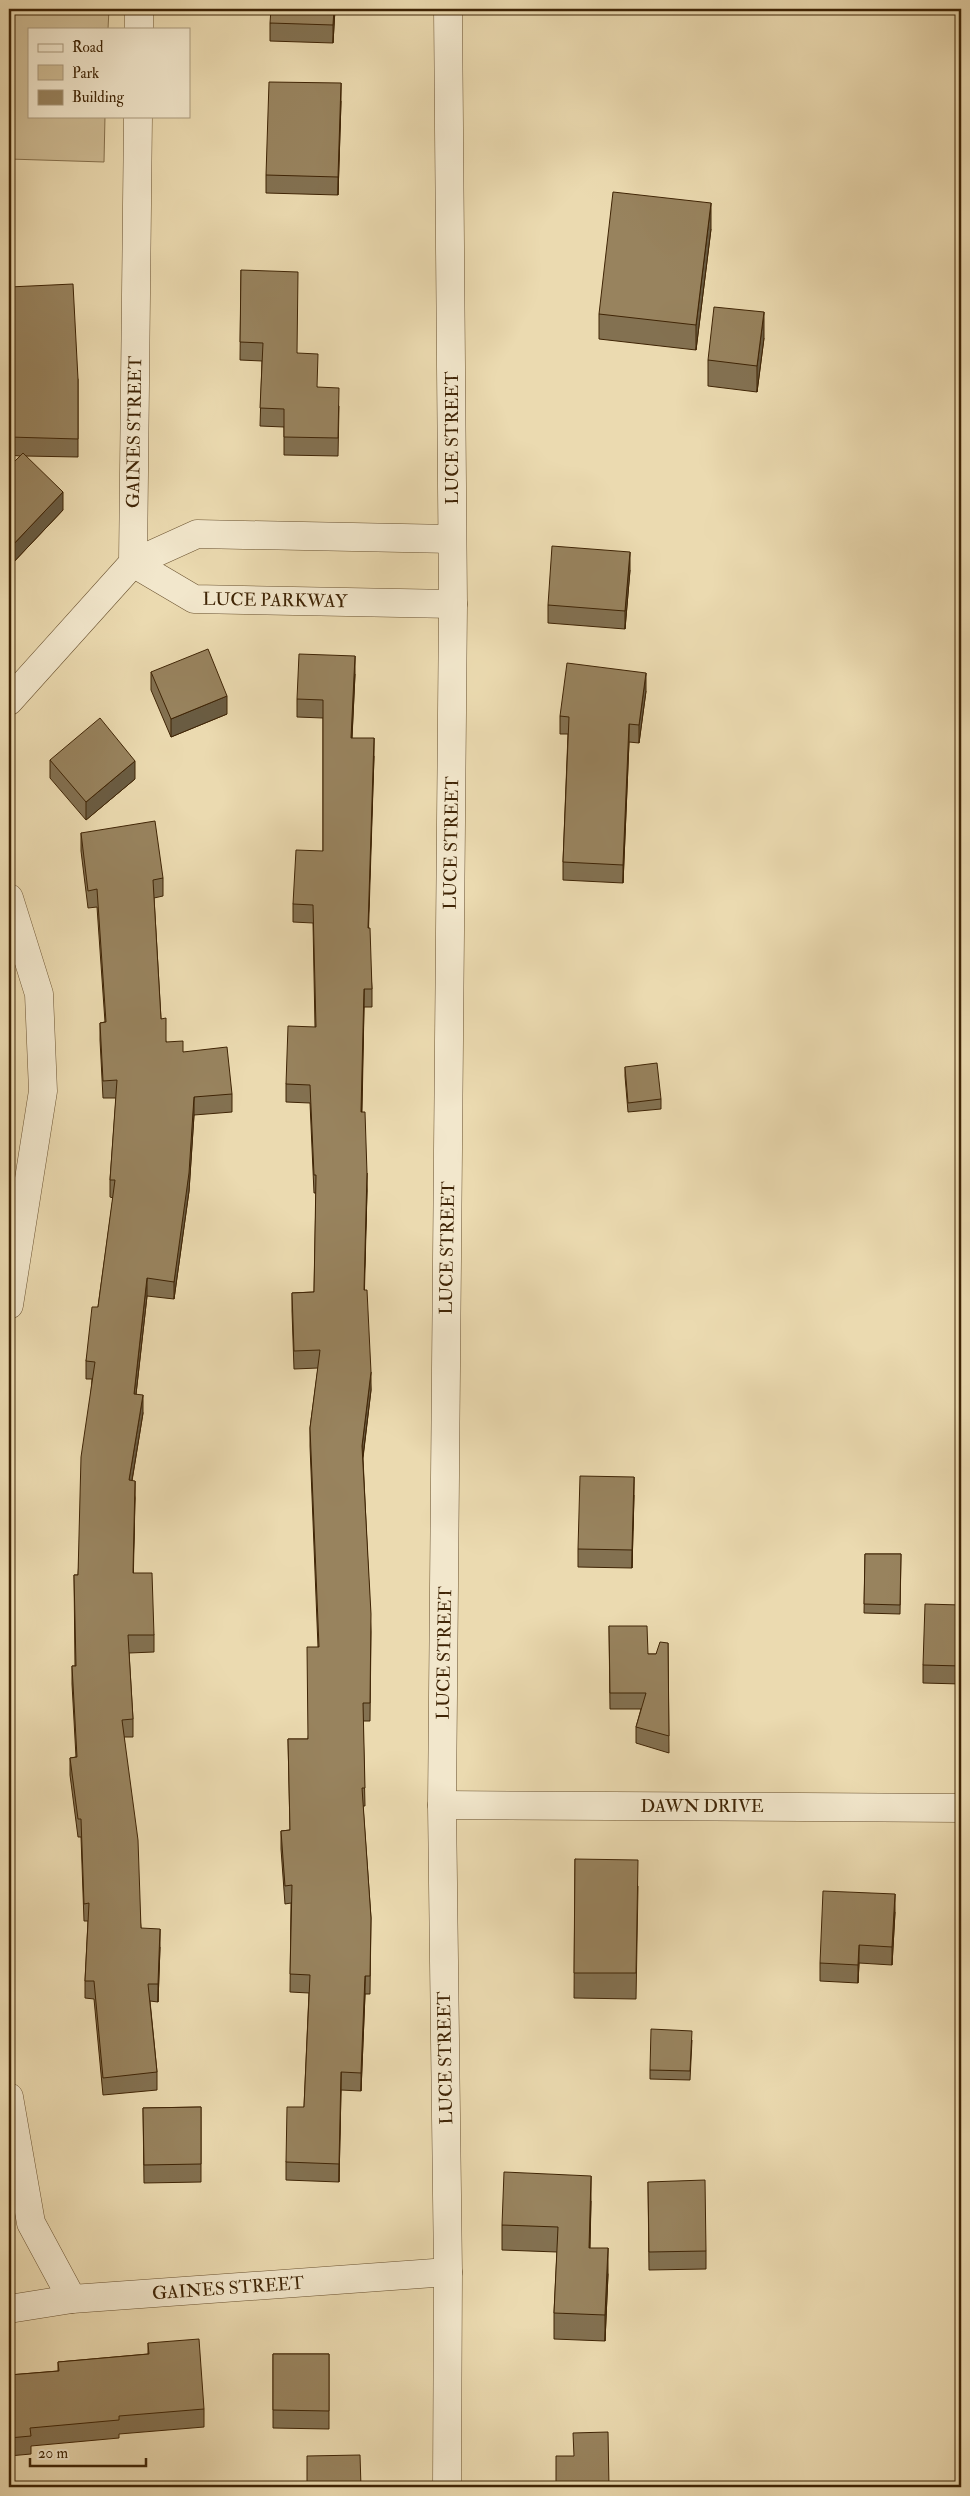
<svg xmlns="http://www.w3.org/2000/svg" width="970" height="2496" viewBox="0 0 970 2496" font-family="'IM FELL Double Pica',serif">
	<rect width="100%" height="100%" fill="#ebdab0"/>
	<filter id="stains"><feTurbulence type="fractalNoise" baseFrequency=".004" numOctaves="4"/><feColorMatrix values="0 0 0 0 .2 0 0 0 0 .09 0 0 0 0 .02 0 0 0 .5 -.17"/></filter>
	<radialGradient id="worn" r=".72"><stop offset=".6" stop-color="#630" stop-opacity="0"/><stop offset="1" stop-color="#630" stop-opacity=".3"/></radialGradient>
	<path fill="#cebb93" stroke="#86704c" d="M 9,9 L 109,9 L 108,29 L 29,29 L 29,116 L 105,116 L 104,162 L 9,159 Z"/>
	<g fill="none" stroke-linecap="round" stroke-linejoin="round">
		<g stroke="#6a5230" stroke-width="29">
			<g id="minor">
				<path d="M 139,29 L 139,9"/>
				<path d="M 133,563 L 194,599 L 453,604"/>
				<path d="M 133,563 L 197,534 L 452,539"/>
				<path d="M 9,701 L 133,563 L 138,116"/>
				<path d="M 9,898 L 39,994 L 43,1091 L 9,1305"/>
				<path d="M 442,1805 L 961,1808"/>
				<path d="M 9,2097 L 31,2223 L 72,2299"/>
				<path d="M 9,2309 L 72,2299 L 448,2272"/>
				<path d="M 447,2487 L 448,2272 L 442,1805 L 453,604 L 448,9"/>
			</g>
		</g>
		<use href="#minor" stroke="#f2e7cc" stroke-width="28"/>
	</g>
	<g fill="#837151" stroke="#3f2405">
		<path d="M 335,9 L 333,43 L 270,41 L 270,23 Z"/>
		<path d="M 341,101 L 338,195 L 266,193 L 266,175 Z"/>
		<path d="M 711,229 L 696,350 L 599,339 L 599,314 Z"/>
		<path d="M 241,270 L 297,353 L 317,387 L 339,406 L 338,456 L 284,455 L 284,427 L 260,426 L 262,361 L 240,360 Z"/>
		<path d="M 9,287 L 78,379 L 78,457 L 25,456 L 63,510 L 9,567 L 9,467 L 20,456 L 9,455 L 9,378 L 10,378 L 9,330 Z"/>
		<path d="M 764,338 L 757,392 L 708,386 L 708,360 Z"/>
		<path d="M 630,570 L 625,629 L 548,623 L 548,605 Z"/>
		<path d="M 151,672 L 227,714 L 171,737 L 151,690 Z"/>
		<path d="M 355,674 L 352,738 L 374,756 L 368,928 L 372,989 L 372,1007 L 364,1007 L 362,1112 L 367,1191 L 364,1290 L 371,1390 L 363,1458 L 371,1632 L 370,1721 L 363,1721 L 365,1806 L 363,1806 L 371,1918 L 370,1994 L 365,1994 L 361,2091 L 341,2090 L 339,2182 L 286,2180 L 286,2162 L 304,2107 L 309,1993 L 290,1992 L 291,1903 L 285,1904 L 281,1849 L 281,1831 L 290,1830 L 288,1739 L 308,1739 L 318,1647 L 310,1446 L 310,1428 L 318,1368 L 294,1369 L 292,1311 L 292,1293 L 314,1292 L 316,1193 L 314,1193 L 310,1103 L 286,1102 L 286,1084 L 315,1027 L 313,923 L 293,922 L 293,904 L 323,851 L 323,718 L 297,717 L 297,699 Z"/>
		<path d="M 646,691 L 639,743 L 629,742 L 623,883 L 563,880 L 563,862 L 568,734 L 560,734 L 560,716 Z"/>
		<path d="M 50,760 L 135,779 L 86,820 L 50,778 Z"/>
		<path d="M 81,833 L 163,878 L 163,896 L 154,898 L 161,1019 L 166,1042 L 183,1052 L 232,1094 L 232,1112 L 194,1115 L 189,1191 L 174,1299 L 147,1296 L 136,1394 L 143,1413 L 132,1481 L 135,1498 L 133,1573 L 154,1635 L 154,1652 L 129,1653 L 133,1719 L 133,1737 L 124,1737 L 141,1928 L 160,1947 L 158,2002 L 150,2001 L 157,2072 L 157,2090 L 103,2095 L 94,1999 L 85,1998 L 85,1981 L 88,1921 L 84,1921 L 81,1837 L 78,1837 L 70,1775 L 70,1758 L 76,1757 L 72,1684 L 72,1666 L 75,1666 L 74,1575 L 78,1575 L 92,1379 L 86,1379 L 86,1361 L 98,1307 L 113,1198 L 110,1197 L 110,1180 L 116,1098 L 103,1098 L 100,1040 L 100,1023 L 105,1022 L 97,907 L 88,908 L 81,851 Z"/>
		<path d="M 625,1067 L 661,1099 L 661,1109 L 628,1112 L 625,1076 Z"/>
		<path d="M 634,1495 L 632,1568 L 578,1567 L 578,1549 Z"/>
		<path d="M 865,1554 L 901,1554 L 900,1614 L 864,1613 Z"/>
		<path d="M 961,1605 L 961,1684 L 923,1683 L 923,1665 Z"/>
		<path d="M 609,1626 L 648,1654 L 656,1654 L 668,1643 L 669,1753 L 636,1743 L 636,1727 L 641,1709 L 610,1709 Z"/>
		<path d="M 575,1859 L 638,1886 L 636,1999 L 574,1998 Z"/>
		<path d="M 895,1912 L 892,1965 L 859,1963 L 858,1983 L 820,1981 L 820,1963 Z"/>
		<path d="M 692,2040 L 690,2080 L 650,2079 L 650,2070 Z"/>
		<path d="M 201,2107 L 201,2182 L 144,2183 L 143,2108 Z"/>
		<path d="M 648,2182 L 706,2251 L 706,2269 L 649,2270 Z"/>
		<path d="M 591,2201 L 590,2248 L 608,2274 L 605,2341 L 554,2339 L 554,2313 L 557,2252 L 502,2250 L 502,2225 Z"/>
		<path d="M 148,2343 L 204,2409 L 204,2427 L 119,2434 L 119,2438 L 31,2446 L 31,2454 L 9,2456 L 9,2375 L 58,2371 L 58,2362 L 148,2354 Z"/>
		<path d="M 273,2354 L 329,2354 L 329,2429 L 273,2428 Z"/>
	</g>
	<g fill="#6a5c42" stroke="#3f2405">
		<path d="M 334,9 L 335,9 L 333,43 L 333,25 Z"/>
		<path d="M 341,83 L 341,101 L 338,195 L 338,177 Z"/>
		<path d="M 711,203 L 711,229 L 696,350 L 696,325 Z"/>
		<path d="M 764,312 L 764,338 L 757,392 L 757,366 Z"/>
		<path d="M 63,492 L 63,510 L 9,567 L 9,549 Z"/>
		<path d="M 630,552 L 630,570 L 625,629 L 625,611 Z"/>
		<path d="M 355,656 L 355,674 L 351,756 L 351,738 Z"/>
		<path d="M 646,673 L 646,691 L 639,743 L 639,725 Z"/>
		<path d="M 227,696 L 227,714 L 171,737 L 171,719 Z"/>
		<path d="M 629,724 L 629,742 L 623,883 L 623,865 Z"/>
		<path d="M 374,738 L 374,756 L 368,946 L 368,928 Z"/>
		<path d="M 135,761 L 135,779 L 86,820 L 86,802 Z"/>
		<path d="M 364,989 L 364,1007 L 361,1130 L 361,1112 Z"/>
		<path d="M 194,1097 L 194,1115 L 189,1191 L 174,1299 L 174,1282 Z"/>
		<path d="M 367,1173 L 367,1191 L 364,1308 L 364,1290 Z"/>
		<path d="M 147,1278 L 147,1296 L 134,1412 L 134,1394 Z"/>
		<path d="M 371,1372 L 371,1390 L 362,1464 L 362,1446 Z"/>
		<path d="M 143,1395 L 143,1413 L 129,1498 L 129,1480 Z"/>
		<path d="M 634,1477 L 634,1495 L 632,1568 L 632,1550 Z"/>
		<path d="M 135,1481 L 135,1498 L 133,1591 L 133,1573 Z"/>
		<path d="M 895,1894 L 895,1912 L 892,1965 L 892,1947 Z"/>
		<path d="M 160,1929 L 160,1947 L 158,2002 L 158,1984 Z"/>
		<path d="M 859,1945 L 859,1963 L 858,1983 L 858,1965 Z"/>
		<path d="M 365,1976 L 365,1994 L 361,2091 L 361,2073 Z"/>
		<path d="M 341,2072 L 341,2090 L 339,2182 L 339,2164 Z"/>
		<path d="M 591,2176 L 591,2201 L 589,2273 L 589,2248 Z"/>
		<path d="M 608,2248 L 608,2274 L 605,2341 L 605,2315 Z"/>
	</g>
	<g fill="#98835e" stroke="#3f2405">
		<path d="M 271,9 L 334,9 L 333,25 L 270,23 Z"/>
		<path d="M 269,82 L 341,83 L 338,177 L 266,175 Z"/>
		<path d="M 613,192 L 711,203 L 696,325 L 599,314 Z"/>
		<path d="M 241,270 L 298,272 L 297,353 L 318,354 L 317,387 L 339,388 L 338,438 L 284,437 L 284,409 L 260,408 L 263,343 L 240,342 Z"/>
		<path d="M 73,284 L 78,379 L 78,439 L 9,437 L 9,378 L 11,378 L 9,312 L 9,287 Z"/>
		<path d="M 714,307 L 764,312 L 757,366 L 708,360 Z"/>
		<path d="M 23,453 L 63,492 L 9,549 L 9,467 Z"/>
		<path d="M 552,546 L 630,552 L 625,611 L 548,605 Z"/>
		<path d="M 208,649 L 227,696 L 171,719 L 151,672 Z"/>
		<path d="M 299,654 L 355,656 L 351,738 L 374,738 L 368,928 L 370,928 L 372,989 L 364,989 L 361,1112 L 365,1112 L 367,1173 L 364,1290 L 367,1290 L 371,1372 L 362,1446 L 371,1614 L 370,1703 L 363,1703 L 365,1788 L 362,1788 L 371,1918 L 370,1976 L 365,1976 L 361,2073 L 341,2072 L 339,2164 L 286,2162 L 287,2107 L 304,2107 L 310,1975 L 290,1974 L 292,1885 L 285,1886 L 281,1831 L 290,1830 L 288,1739 L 308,1739 L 307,1647 L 319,1647 L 310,1428 L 320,1350 L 294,1351 L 292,1293 L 314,1292 L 316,1175 L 314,1175 L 310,1085 L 286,1084 L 288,1026 L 316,1027 L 313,905 L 293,904 L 296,850 L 323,851 L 323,700 L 297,699 Z"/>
		<path d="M 567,663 L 646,673 L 639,725 L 629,724 L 623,865 L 563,862 L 569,717 L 560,716 Z"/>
		<path d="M 100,718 L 135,761 L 86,802 L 50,760 Z"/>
		<path d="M 155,821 L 163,878 L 153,880 L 161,1019 L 166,1018 L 166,1042 L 183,1041 L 183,1052 L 227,1047 L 232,1094 L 194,1097 L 189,1173 L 174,1282 L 147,1278 L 134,1394 L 143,1395 L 129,1480 L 135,1481 L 133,1573 L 152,1573 L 154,1635 L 128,1635 L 133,1719 L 122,1720 L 138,1840 L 141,1928 L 160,1929 L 158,1984 L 148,1984 L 157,2072 L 103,2078 L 94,1981 L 85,1981 L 89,1903 L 84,1904 L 81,1819 L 78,1819 L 70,1758 L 77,1757 L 72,1666 L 76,1666 L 74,1575 L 78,1575 L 81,1457 L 95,1362 L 86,1361 L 92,1307 L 98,1307 L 115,1180 L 110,1180 L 117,1080 L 103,1081 L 100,1023 L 106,1022 L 97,889 L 88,891 L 81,833 Z"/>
		<path d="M 657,1063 L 661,1099 L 628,1103 L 625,1067 Z"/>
		<path d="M 580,1476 L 634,1477 L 632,1550 L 578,1549 Z"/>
		<path d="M 865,1554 L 901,1554 L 900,1605 L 864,1604 Z"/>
		<path d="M 925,1604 L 961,1605 L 961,1666 L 923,1665 Z"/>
		<path d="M 609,1626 L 647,1626 L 648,1654 L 656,1654 L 660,1642 L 668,1643 L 669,1736 L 636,1727 L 646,1693 L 610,1693 Z"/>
		<path d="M 575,1859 L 638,1860 L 636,1973 L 574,1973 Z"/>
		<path d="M 823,1891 L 895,1894 L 892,1947 L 859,1945 L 858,1965 L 820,1963 Z"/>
		<path d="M 651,2029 L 692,2031 L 690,2071 L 650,2070 Z"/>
		<path d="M 201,2107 L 201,2164 L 144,2165 L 143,2108 Z"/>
		<path d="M 504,2172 L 591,2176 L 589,2248 L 608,2248 L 605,2315 L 554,2313 L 558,2227 L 502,2225 Z"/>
		<path d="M 705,2180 L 706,2251 L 649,2252 L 648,2182 Z"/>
		<path d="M 199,2339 L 204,2409 L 119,2416 L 119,2420 L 30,2428 L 31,2436 L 9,2438 L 9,2375 L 59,2371 L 58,2362 L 149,2354 L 148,2343 Z"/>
		<path d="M 273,2354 L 329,2354 L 329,2411 L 273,2410 Z"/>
		<path d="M 608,2432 L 609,2487 L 556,2487 L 556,2456 L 574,2456 L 573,2433 Z"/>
		<path d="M 360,2455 L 361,2487 L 307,2487 L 307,2456 Z"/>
	</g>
	<g text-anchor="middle" stroke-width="4" stroke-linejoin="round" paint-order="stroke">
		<g font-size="18" fill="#3f2405" stroke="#f2e7cc">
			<text transform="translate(134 432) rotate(-89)" y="6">GAINES STREET</text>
			<text transform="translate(452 438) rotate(-90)" y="6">LUCE STREET</text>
			<text transform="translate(275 600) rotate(1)" y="6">LUCE PARKWAY</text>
			<text transform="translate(451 843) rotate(-89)" y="6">LUCE STREET</text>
			<text transform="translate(447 1248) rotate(-89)" y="6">LUCE STREET</text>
			<text transform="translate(444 1653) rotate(-89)" y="6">LUCE STREET</text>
			<text x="702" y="1812">DAWN DRIVE</text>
			<text transform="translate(445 2058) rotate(-91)" y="6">LUCE STREET</text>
			<text transform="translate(228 2288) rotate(-4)" y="6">GAINES STREET</text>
		</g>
	</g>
	<rect width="970" height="2496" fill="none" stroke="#ebdab0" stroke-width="30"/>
	<rect x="10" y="10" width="950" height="2476" fill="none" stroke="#3f2405" stroke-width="2.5"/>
	<rect x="15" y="15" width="940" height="2466" fill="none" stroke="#3f2405"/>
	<rect x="28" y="28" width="162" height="90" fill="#f2e7cc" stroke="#aa997c"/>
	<rect x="38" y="44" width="25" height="8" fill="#f2e7cc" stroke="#aa997c"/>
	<text x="72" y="52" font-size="15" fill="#3f2405">Road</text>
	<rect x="38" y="65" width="25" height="15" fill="#cebb93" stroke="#aa997c"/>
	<text x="72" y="78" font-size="15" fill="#3f2405">Park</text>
	<rect x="38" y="90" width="25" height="15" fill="#98835e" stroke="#aa997c"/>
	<text x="72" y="102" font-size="15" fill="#3f2405">Building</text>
	<path d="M30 2458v8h116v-8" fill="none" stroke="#3f2405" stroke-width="2.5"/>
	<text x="38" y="2458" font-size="15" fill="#3f2405" stroke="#f2e7cc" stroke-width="4" paint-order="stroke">20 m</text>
	<rect width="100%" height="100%" filter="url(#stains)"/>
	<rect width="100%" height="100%" fill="url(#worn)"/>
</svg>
